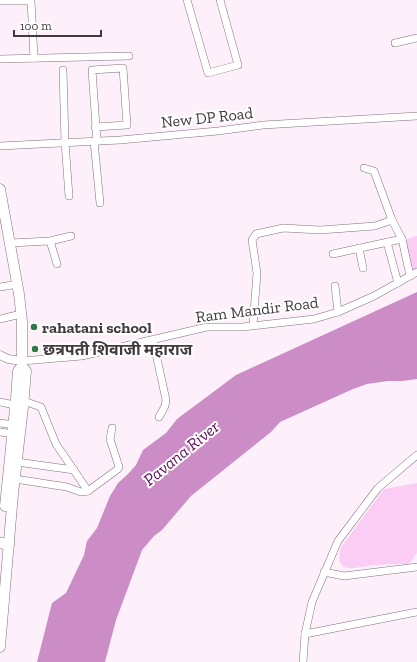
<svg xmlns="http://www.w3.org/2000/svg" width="417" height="662" font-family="'Zilla Slab','Noto Sans Devanagari',serif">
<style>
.green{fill:#fbcdf5}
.water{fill:#cc8cc5}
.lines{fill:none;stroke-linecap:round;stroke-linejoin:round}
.minor-casing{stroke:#7f717d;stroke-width:8}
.tertiary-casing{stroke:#7f717d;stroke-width:9}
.secondary-casing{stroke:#7f717d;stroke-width:11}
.primary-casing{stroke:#7f717d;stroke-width:12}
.minor{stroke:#fff;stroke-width:7}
.tertiary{stroke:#fff;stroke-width:8}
.secondary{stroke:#fff;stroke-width:10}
.primary{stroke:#fff;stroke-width:11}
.poi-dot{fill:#307946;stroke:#fff;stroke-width:1.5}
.labels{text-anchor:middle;stroke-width:4;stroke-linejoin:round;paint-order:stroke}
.street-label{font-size:16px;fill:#403a3f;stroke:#fff}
.poi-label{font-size:16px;font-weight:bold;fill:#403a3f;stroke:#fff;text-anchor:start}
.water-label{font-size:17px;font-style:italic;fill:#5b0d57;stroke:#fff}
</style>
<rect width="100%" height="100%" fill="#fdf0fb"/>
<g class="green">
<polygon points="417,236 417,271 411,275 404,240"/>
<path d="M417 483V553L409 564C398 564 386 564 375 565 358 566 333 578 341 547L384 489Z"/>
</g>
<polygon class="water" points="417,292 417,379 402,381 388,381 367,384 353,389 280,422 271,432 191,496 162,530 154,536 142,550 116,620 105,662 37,662 52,603 66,593 84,555 87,541 97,528 110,496 118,483 127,475 136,465 143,450 166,433 177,419 236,375"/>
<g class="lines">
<defs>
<g id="minor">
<polyline points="187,0 208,73 238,65 220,0"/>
<polyline points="0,1 31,1 34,58"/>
<polyline points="395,43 417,38"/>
<polyline points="0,59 129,56"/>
<polyline points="63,70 65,142 69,196"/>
<polyline points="95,127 127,125 123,68 92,70 97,141"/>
<polyline points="94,141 100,203"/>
<polyline points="0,146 120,140 218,131 263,125 417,116"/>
<polyline points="364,168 374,171 392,220 402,239 410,276"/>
<polyline points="50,241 57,264"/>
<polyline points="387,242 398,283"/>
<polyline points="10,243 50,241 71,236"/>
<polyline points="359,248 363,268"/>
<polyline points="333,254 402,239"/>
<polyline points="335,286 338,312"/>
<polyline points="0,287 18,284"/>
<polyline points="0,319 21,314"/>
<polyline points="253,325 257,273 252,240 256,234 283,228 320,230 375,226 392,220"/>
<polyline points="153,340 166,400 165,406 159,417"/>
<polyline points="22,361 82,356 207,327 243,327 314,319 338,312 374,296 417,272"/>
<polyline points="21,400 41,407 56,444 88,491 118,469 119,467 110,439 112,428"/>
<polyline points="0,402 19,406"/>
<polyline points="0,423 14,425"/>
<polyline points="0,432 13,434"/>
<polyline points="17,462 74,470"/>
<polyline points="15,479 67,487 81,492 88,491"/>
<polyline points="324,572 344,576 417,567"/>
<polyline points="305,634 417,612"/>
<polyline points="303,662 305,634 312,602 338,541 378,488 417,455"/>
</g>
<polyline id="tertiary" points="0,355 8,359 22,361"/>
<g id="secondary">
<polyline points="0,189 19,294 22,321 22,366 26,371 23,407 13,494 0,647"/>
<polyline points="5,506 16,399 18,371 22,366"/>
</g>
<polyline id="primary" points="2,543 9,544"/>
</defs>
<use href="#minor" class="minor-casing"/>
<use href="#tertiary" class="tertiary-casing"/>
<use href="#secondary" class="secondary-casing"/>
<use href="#primary" class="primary-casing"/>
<use href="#minor" class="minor"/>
<use href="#tertiary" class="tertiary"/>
<use href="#secondary" class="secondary"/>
<use href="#primary" class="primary"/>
</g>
<g class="poi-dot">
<circle cx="34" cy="327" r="4"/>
<circle cx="35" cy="349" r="4"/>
</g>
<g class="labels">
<g class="street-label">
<text transform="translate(207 117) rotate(-6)" y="6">New DP Road</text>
<text transform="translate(257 309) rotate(-7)" y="6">Ram Mandir Road</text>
</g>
<g class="poi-label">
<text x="42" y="333">rahatani school</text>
<text x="43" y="355">छत्रपती शिवाजी महाराज</text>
</g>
<g class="water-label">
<text transform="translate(181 453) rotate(-39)" y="6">Pavana River</text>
</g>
</g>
<path d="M14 30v6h87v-6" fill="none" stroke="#403a3f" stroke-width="2"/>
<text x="20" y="30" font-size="12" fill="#403a3f" stroke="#ffffff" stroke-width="3" paint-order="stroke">100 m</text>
</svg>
